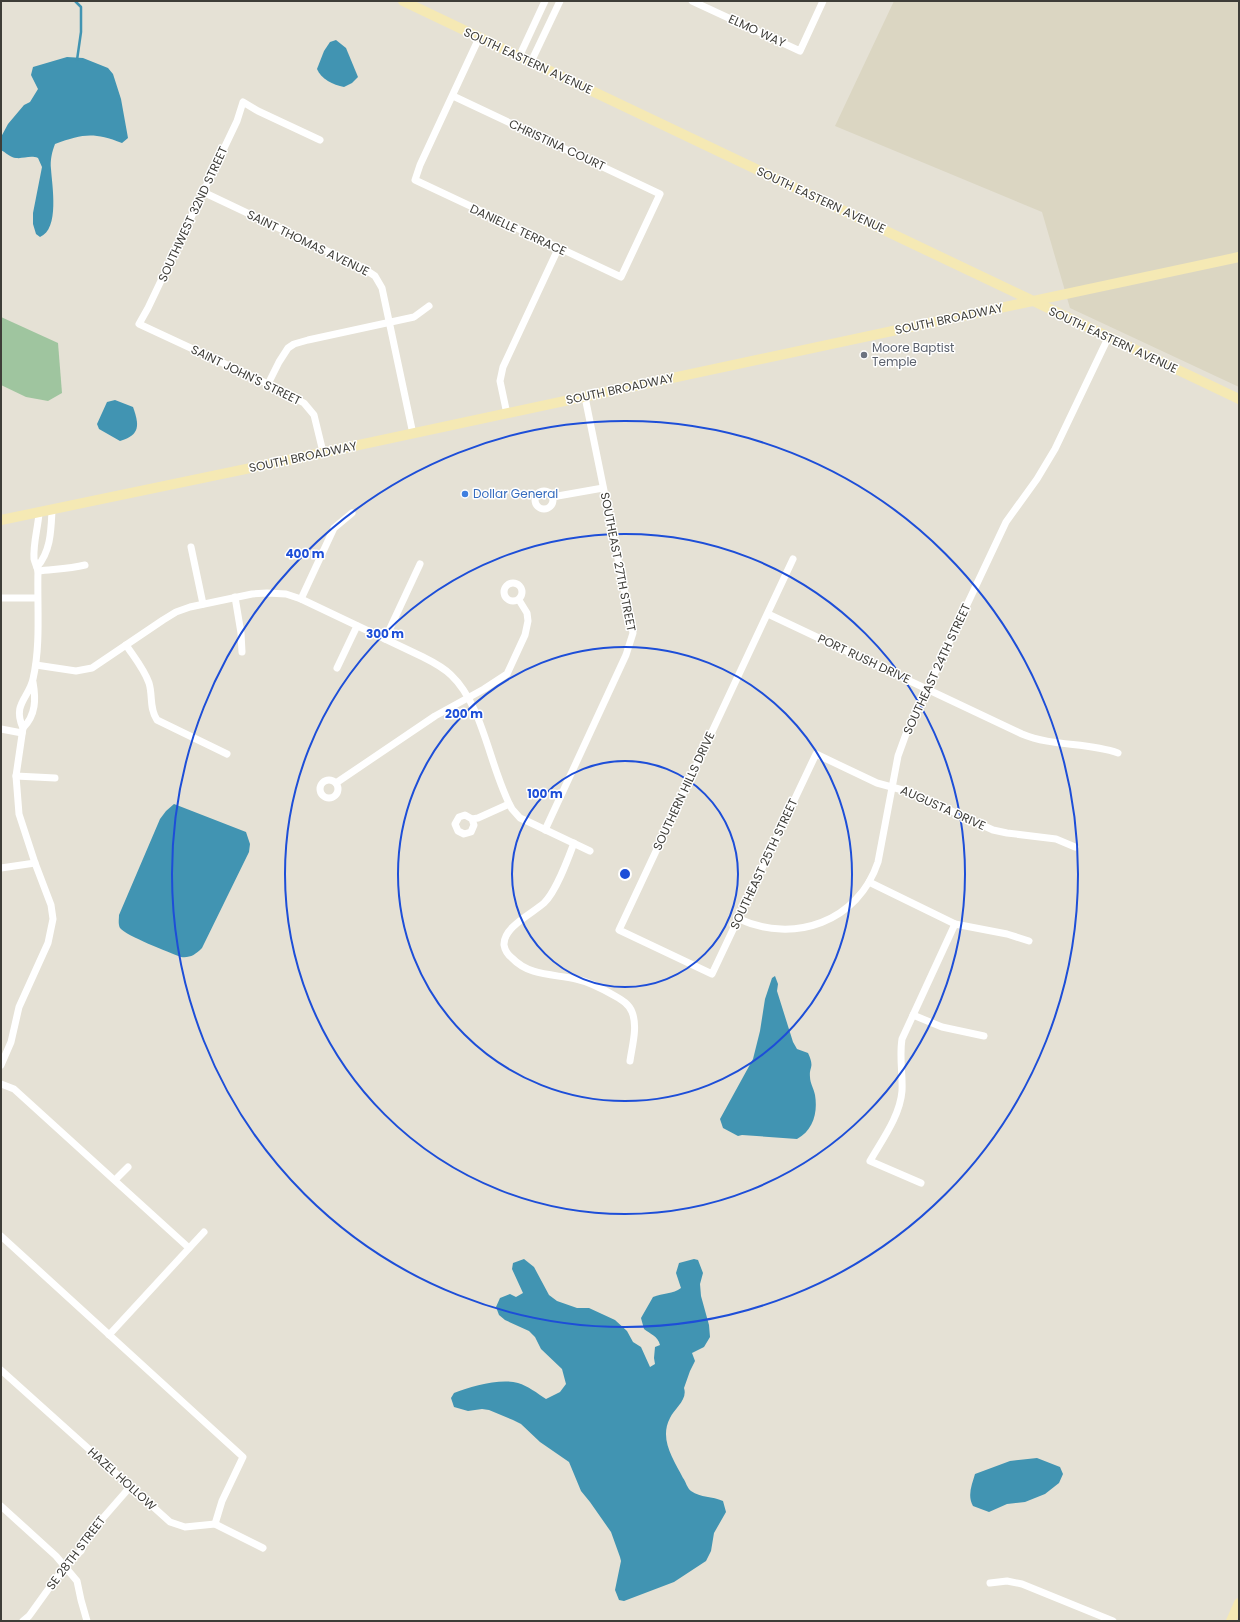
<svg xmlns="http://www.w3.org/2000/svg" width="1240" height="1622" font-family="Poppins,sans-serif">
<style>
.built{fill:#dbd6c2}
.green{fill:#9fc59f}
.water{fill:#4194b2}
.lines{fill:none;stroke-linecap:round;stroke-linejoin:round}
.stream{stroke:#4194b2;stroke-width:2.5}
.street{stroke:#fff;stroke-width:7}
.secondary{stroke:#f5e9b4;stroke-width:10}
.ring{fill:none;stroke:#1d4ed8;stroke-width:2}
.worship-dot{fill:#6b7280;stroke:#fff;stroke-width:1.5}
.shop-dot{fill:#3f7fe0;stroke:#fff;stroke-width:1.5}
.labels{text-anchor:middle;stroke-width:3;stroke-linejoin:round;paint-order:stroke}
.street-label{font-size:12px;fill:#3e3d38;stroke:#fff}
.worship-label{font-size:12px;fill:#5b616d;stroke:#fff;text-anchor:start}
.shop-label{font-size:12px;fill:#366cbe;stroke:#fff;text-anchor:start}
.centre{fill:#1d4ed8;stroke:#fff;stroke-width:2}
.ring-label{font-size:12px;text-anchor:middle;font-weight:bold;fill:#1d4ed8;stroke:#fff;stroke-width:3;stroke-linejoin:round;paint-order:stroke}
</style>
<rect width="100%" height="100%" fill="#e5e1d5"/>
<polygon class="built" points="894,1 1239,1 1239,387 1070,308 1042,212 835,126"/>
<polygon class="green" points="1,317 58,343 62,393 48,401 26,397 1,385"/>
<g class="water">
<path d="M336 40 346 48 358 77 352 83 344 87C333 85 321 79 317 69L324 51 330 42Z"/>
<path d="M67 57 83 58 108 68 113 74 121 99 128 138 122 143C93 132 83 134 55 144 52 152 50 160 51 169 52 185 60 229 40 237L36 234 33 224V213L42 167 38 158C30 155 23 159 16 158 11 158 5 152 1 150V137L8 124 24 105 30 102 38 89 31 75 33 67Z"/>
<path d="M115 400 133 407C139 424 141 435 120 441L99 429 97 424 107 402Z"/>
<path d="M174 804 246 832 250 844 249 852 202 948C195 955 190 958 181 957 169 952 126 936 120 928 118 924 119 919 119 915L160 819 166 811Z"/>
<path d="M775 976 778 984 777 991 793 1042 797 1049 808 1053C815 1068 809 1066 810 1077 810 1083 814 1089 815 1095 818 1113 813 1130 797 1139L742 1135 738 1136 723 1128 720 1119 753 1059 760 1031 765 999 772 978Z"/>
<path d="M524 1259 534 1267 549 1295 557 1301 577 1308H589L615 1320 627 1331 633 1342 641 1347 650 1367 655 1364 654 1358 655 1347 660 1345C658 1336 650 1334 644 1329L641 1318 653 1297C663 1293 673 1294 681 1288L676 1273 679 1263 694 1259 698 1260 703 1273 700 1284 701 1296 709 1325 710 1337 704 1347 692 1353 695 1361 690 1371 684 1388C688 1400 674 1409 670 1418 659 1439 673 1459 683 1478 686 1482 687 1488 691 1491 701 1498 712 1496 723 1501L726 1512 714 1533 711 1551 706 1561 674 1582 624 1601 619 1600 615 1590 621 1561 620 1557 611 1532 590 1502 581 1491 569 1462 540 1442 521 1424 513 1420 489 1410 482 1409 468 1411 454 1407 451 1398 454 1393C471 1386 501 1378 518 1383 528 1386 537 1393 546 1399L560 1392 566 1384 562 1369 541 1349 535 1337 529 1331 505 1320 499 1315 496 1307 500 1298 510 1294 516 1297 523 1293 512 1269 513 1263Z"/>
<path d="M1037 1458 1060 1467 1063 1474 1059 1483 1045 1494 1025 1502 1007 1504 989 1512 973 1506C967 1495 972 1485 975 1474L1010 1461Z"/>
</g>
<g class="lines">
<polyline class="stream" points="75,1 81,7 81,32 77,60"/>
<g class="street">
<polyline points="692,1 800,51 823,1"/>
<polyline points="519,57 545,1"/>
<polyline points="531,62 560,1"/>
<polyline points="453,96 660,194 621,277 415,180 420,165 479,38"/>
<polyline points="320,140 258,111 243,102 237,121 148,308 139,324 268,384 304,403 314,415 323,452"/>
<polyline points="203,192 363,268 375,276 382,288 413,434"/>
<polyline points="268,384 279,362 288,348 294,344 308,340 414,317 429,306"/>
<polyline points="507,414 500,381 503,367 558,249"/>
<circle cx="544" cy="500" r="9"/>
<polyline points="552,497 603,488"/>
<polyline points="191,547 203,604"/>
<polyline points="793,559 619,930 712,974 816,754 877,783 910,792 993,830 1007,833 1056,839 1075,847"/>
<path d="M37 567C51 551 51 530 52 510"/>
<path d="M38 571C54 569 69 569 85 565"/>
<circle cx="513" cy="592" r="9"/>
<polyline points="235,597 241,633 242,652"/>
<polyline points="1,598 37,598"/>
<polyline points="301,599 334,528 352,513"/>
<path d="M768 614 1022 734C1053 747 1087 742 1118 753"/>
<polyline points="385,639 420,564"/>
<path d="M126 645C134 657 144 669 149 683 153 696 149 708 157 720L227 754"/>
<path d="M36 665 76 671 92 668 163 620 176 612 190 607 252 594 267 593 286 594 301 599 423 657C433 662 443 667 451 675 484 706 490 770 512 809L520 818 529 822 590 851"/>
<polyline points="337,668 357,626"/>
<path d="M33 682C36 699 36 715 23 728 12 704 29 698 33 679 41 644 37 607 38 571 37 567 35 563 34 559 33 543 38 528 39 513"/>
<polyline points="1,729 22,733"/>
<polyline points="16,776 55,778"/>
<circle cx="329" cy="789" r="9"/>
<polyline points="336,783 435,716 484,689 507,674 525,635 528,621 527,613 519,600"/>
<polyline points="472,819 474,825 471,832 464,834 458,831 455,824 459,817 465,815 472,819 478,818 509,804"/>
<polyline points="545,830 626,655 633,633 585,397"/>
<path d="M574 843C568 859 556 892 544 903 533 913 503 927 504 945 505 951 508 955 512 958 529 976 553 974 576 979 590 982 603 989 615 996 622 1000 629 1004 632 1012 638 1027 632 1046 630 1061"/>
<polyline points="1,868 35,863"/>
<polyline points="869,882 955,924 1007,934 1029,941"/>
<path d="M739 919C794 944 858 922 878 862L898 756 906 734 1006 522 1037 479 1055 449 1108 338"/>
<polyline points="913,1015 942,1027 984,1036"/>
<polyline points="1,1065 11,1042 19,1007 48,943 53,919 51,905 35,863 19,814 16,776 23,728"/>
<polyline points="1,1084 14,1089 189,1248"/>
<polyline points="115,1180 128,1167"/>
<path d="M921 1183 870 1161C882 1140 900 1116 902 1091 903 1074 899 1057 902 1039L955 924"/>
<polyline points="1,1236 243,1457 222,1501 215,1524"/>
<polyline points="109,1335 204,1232"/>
<polyline points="1,1370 170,1522 185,1527 215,1524 263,1548"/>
<polyline points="1,1506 56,1556 77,1581 81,1600 87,1621"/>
<polyline points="990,1583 1007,1581 1022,1584 1113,1621"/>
<polyline points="23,1621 29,1616 65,1566 81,1551 89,1534 130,1487"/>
</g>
<g class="secondary">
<polyline points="403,1 1239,399"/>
<polyline points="1,520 298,458 1239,257"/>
<polyline points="1231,1621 1239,1603"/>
</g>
</g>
<g class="ring">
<circle cx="625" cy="874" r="113"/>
<circle cx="625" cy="874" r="227"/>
<circle cx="625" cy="874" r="340"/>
<circle cx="625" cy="874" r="453"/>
</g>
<circle class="worship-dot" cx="864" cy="355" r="4"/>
<circle class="shop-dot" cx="465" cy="494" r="4"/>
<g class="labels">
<g class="street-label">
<text transform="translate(757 31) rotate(25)" y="4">ELMO WAY</text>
<text transform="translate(528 61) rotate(25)" y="4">SOUTH EASTERN AVENUE</text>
<text transform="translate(557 145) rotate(25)" y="4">CHRISTINA COURT</text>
<text transform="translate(821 200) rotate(25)" y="4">SOUTH EASTERN AVENUE</text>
<text transform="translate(193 214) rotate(-65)" y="4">SOUTHWEST 32ND STREET</text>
<text transform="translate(518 230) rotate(25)" y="4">DANIELLE TERRACE</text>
<text transform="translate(308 243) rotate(26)" y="4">SAINT THOMAS AVENUE</text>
<text transform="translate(949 319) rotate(-12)" y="4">SOUTH BROADWAY</text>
<text transform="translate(1113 340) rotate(25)" y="4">SOUTH EASTERN AVENUE</text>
<text transform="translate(246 375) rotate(26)" y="4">SAINT JOHN'S STREET</text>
<text transform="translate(620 389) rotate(-12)" y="4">SOUTH BROADWAY</text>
<text transform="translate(303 457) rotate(-12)" y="4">SOUTH BROADWAY</text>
<text transform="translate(618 562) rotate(79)" y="4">SOUTHEAST 27TH STREET</text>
<text transform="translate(864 659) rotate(25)" y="4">PORT RUSH DRIVE</text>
<text transform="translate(937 669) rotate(-65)" y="4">SOUTHEAST 24TH STREET</text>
<text transform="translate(684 791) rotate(-65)" y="4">SOUTHERN HILLS DRIVE</text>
<text transform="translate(943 808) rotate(24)" y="4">AUGUSTA DRIVE</text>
<text transform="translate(764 864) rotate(-65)" y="4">SOUTHEAST 25TH STREET</text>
<text transform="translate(122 1479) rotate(42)" y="4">HAZEL HOLLOW</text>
<text transform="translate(76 1553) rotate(-53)" y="4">SE 28TH STREET</text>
</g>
<g class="worship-label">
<text x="872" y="352">Moore Baptist<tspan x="872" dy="14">Temple</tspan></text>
</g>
<g class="shop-label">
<text x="473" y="498">Dollar General</text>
</g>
</g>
<circle cx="625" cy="874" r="6" class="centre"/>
<g class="ring-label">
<text x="305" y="558">400 m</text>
<text x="385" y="638">300 m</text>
<text x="464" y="718">200 m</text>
<text x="545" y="798">100 m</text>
</g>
<rect width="1240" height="1622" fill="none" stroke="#3e3d38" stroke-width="4"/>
</svg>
